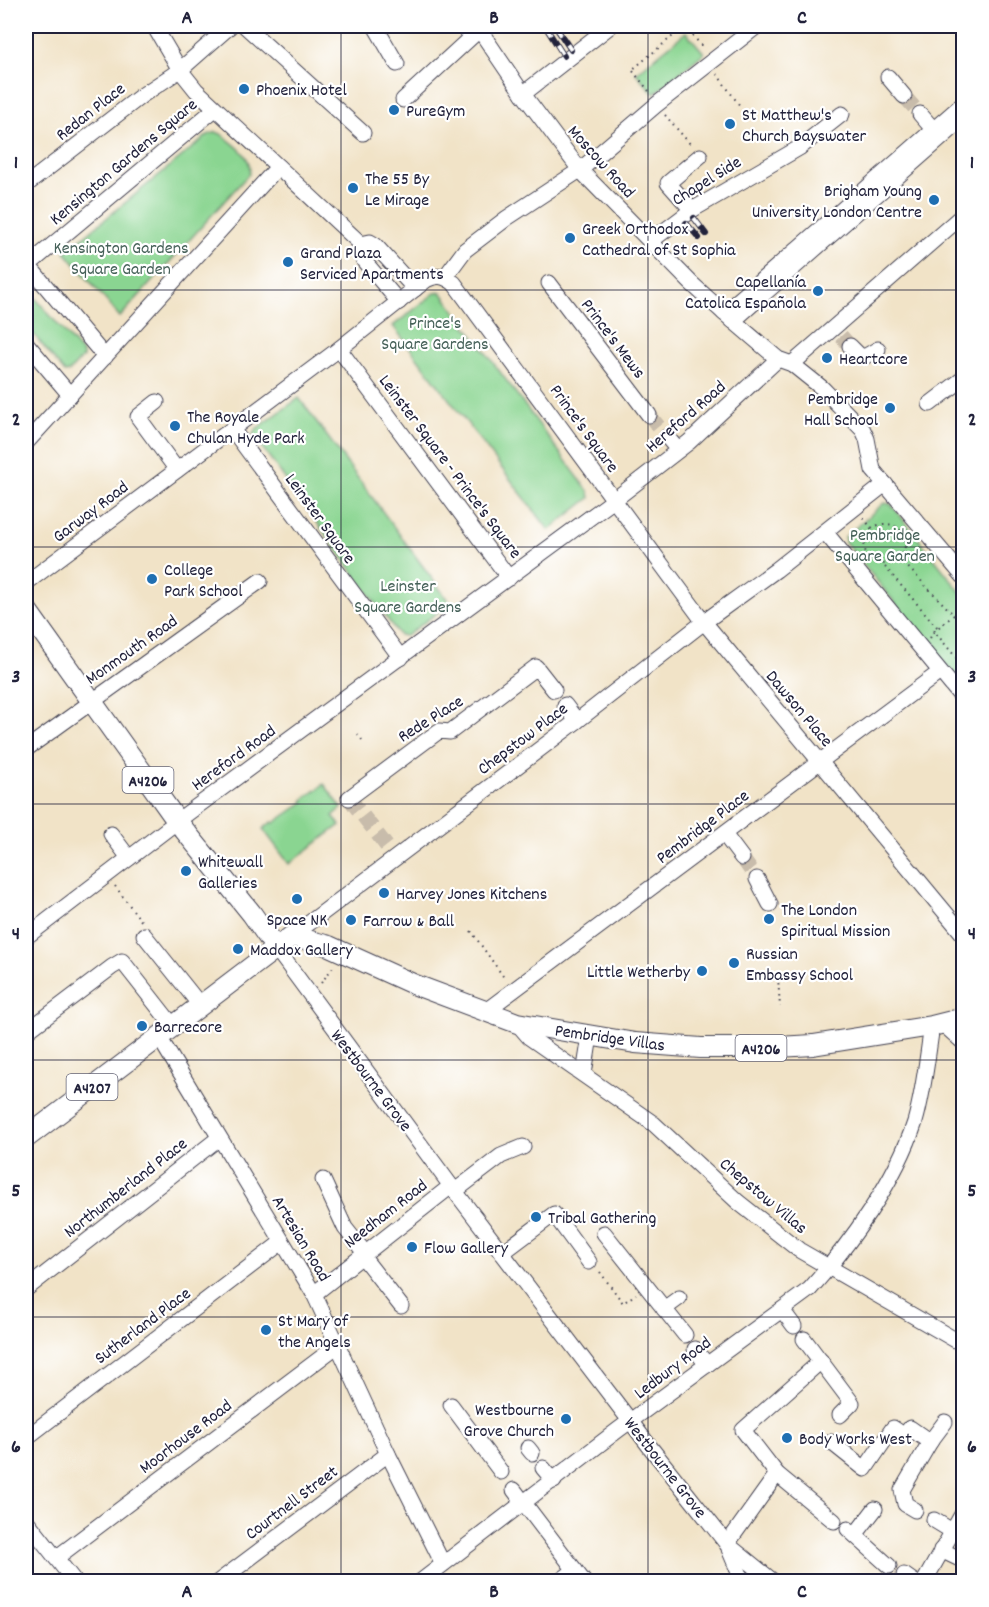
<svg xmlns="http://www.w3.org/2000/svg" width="989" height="1607" font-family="Dekko,sans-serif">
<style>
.green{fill:#8ad591;stroke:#567c66;stroke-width:1.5}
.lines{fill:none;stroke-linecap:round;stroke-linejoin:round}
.minor-tunnel{stroke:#c8bcab;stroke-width:15;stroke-dasharray:15 8;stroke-linecap:butt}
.minor-casing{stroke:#413f50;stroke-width:17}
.major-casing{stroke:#413f50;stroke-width:22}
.path{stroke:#413f50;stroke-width:2;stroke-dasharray:1.5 4.5;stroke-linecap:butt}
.minor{stroke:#fff;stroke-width:15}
.major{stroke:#fff;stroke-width:20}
.rail-casing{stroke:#22223b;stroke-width:6}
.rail{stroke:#fff;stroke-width:4;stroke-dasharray:11;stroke-linecap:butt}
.grid{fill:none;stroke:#22223b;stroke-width:1.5;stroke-opacity:0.55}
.poi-dot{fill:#1f6fb2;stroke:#fff;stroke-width:2}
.labels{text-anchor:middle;stroke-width:4.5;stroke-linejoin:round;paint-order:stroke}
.shield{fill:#fff;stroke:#646476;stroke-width:1.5}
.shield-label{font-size:16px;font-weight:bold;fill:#22223b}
.poi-label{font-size:18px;fill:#22223b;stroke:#fff;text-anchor:start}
.street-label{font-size:18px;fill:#22223b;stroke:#fff}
.park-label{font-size:18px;fill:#466159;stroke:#fff}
.neatline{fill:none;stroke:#22223b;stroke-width:2}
.grid-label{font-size:20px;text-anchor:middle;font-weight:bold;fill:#22223b}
</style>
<rect width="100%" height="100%" fill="#fff"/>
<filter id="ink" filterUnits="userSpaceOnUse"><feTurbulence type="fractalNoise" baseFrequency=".0167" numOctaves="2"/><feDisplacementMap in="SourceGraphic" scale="12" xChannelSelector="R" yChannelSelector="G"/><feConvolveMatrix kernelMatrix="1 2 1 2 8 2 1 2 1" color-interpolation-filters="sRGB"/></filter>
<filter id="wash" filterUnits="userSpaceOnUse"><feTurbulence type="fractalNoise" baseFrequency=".008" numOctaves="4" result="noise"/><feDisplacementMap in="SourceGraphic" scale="24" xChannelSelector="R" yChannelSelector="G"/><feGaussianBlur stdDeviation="1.35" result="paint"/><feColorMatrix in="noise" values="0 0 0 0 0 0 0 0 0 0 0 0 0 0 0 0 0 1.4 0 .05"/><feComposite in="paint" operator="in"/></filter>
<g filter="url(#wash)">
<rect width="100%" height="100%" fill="#f1e3c7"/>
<g class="green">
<polygon points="686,32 704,53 654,94 636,73"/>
<path d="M216 132 221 134C233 144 254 156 249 174L120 317 65 252 208 135Z"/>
<polygon points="26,287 83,354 83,357 69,372 65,373 26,325"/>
<polygon points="441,292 589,492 590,498 549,530 393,326 435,293"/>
<polygon points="299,398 450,603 406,636 399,635 253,435 255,430"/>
<polygon points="884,503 891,504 963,595 963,686 845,542 845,537"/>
<polygon points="324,784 342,808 333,816 340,825 289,864 263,829 272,822 274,823 304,802 303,800"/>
</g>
</g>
<g filter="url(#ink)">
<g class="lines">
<g class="minor-tunnel">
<polyline points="904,96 920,114"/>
<polyline points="841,336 850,346"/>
<polyline points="649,415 667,437"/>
<polyline points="349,798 396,858"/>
<polyline points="742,858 757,879"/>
</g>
<defs>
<g id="minor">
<polyline points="154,26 180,70 196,90 361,244"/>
<polyline points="245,26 363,133"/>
<polyline points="375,26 397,64"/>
<polyline points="477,26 523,94 580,170 691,283 724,313 778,359 792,364 822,388 863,430 867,439 873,470 964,577"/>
<polyline points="888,77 904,96"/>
<polyline points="523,94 610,26"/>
<polyline points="403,100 480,29"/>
<polyline points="920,114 939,136"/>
<polyline points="26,185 141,96 180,70 230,26"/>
<polyline points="692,210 668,183 700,156"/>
<polyline points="651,241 692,210 799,148 842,114"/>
<polyline points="361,244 370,242 375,245 415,289"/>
<polyline points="361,244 360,252 364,261 399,302"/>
<polyline points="28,265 105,357"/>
<polyline points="26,267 215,109"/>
<polyline points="445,277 465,250 507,218 580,170 656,105 757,26"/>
<polyline points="549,283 649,415"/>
<polyline points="724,313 964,103"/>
<polyline points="733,321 964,118"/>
<polyline points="26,343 70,395"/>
<polyline points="850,346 860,356 866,356 878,349"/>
<polyline points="339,349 509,578"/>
<polyline points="792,364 964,214"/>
<polyline points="157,402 138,417 177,470"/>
<polyline points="930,404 964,378"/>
<polyline points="232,429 401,658"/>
<polyline points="667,437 678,450"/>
<polyline points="26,443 278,167"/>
<polyline points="825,532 964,700"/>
<path d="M26 583 339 349 426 280C437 274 444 276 454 283L704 622 964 935"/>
<polyline points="565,705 577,721"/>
<polyline points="26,749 260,581"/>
<polyline points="349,798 439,731 450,732 536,667 554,690"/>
<polyline points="111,834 129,858"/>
<polyline points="724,834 742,858"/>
<polyline points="757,879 770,904"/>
<polyline points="144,935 200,1005"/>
<polyline points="292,936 577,721 704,622 776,570 885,484"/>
<polyline points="26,937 188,813 614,500 689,442 778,359"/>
<polyline points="275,947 451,1186 650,1447 727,1544 774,1582"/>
<polyline points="487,1010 940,672"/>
<polyline points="517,1023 529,1037 654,1124 738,1202 799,1250 964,1345"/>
<polyline points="943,1024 964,1043"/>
<polyline points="26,1032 112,967 122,961 173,1026"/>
<polyline points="159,1037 314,1294 388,1454 443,1564"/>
<polyline points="584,1074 590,1036"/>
<polyline points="323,1180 345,1228 365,1253"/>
<polyline points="455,1191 501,1156 523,1147"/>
<polyline points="604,1233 685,1335"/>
<polyline points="502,1253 554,1214 589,1262"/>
<polyline points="362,1256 401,1306"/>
<polyline points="26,1289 219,1138"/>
<polyline points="314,1294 451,1186"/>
<polyline points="664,1309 679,1298"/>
<polyline points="782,1310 794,1326"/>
<polyline points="804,1339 852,1403 840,1415"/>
<polyline points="695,1349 707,1365"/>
<polyline points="821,1361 743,1430 777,1474 834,1521"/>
<polyline points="451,1405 501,1472"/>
<polyline points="26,1438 282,1242"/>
<polyline points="831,1442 865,1469 893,1428 905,1436 910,1428 930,1442 902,1490 905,1504 915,1510"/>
<polyline points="930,1442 945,1422"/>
<polyline points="528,1448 532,1453"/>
<polyline points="543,1468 554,1481"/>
<polyline points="514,1490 584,1582"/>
<polyline points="26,1520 75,1582"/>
<polyline points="934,1520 952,1531"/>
<polyline points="848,1529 889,1566"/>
<polyline points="855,1535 875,1509"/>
<polyline points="727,1544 777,1474"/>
<polyline points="729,1549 743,1582"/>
<polyline points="941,1550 964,1561"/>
<polyline points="56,1558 338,1345"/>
<polyline points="904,1575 914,1582"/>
<polyline points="560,1581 575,1570"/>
<polyline points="218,1582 388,1454"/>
<path d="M420 1582 618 1430 810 1289C851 1243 896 1180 915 1122 924 1091 927 1058 932 1026"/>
<polyline points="924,1582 964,1511"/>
</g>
<g id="major">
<polyline points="26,609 177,821 252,914 275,947"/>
<polyline points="26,1138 292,936 329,946 413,984 517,1023 635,1043 701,1048 761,1048 813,1045 932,1026 964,1018"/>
</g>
</defs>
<use href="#minor" class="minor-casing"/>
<use href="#major" class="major-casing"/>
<g class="path">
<polyline points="717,74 740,106"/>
<polyline points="649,91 632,70 685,26 704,49"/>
<polyline points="665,115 691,145"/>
<path d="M864 518 871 528C853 551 875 574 900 559 910 546 905 524 885 524 880 524 875 526 871 528"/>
<polyline points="900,559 954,615 964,610"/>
<polyline points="885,567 938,628"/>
<polyline points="934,631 954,615 964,618"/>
<polyline points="930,638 934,631 964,667"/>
<polyline points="358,734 362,740"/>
<polyline points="115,886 142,922"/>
<polyline points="471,931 505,979"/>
<polyline points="778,977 780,1007"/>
<polyline points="321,983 334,966"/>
<polyline points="600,1272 623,1303 636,1294"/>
<polyline points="45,1582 52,1575"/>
</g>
<use href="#minor" class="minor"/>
<use href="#major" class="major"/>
<defs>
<g id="rail">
<polyline points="545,26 564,56"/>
<polyline points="555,26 571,50"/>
<polyline points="694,218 706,234"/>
<polyline points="686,223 699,238"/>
</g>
</defs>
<use href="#rail" class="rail-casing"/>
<use href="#rail" class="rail"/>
</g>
</g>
<path class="grid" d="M341 26V1582M648 26V1582M26 290H964M26 547H964M26 804H964M26 1060H964M26 1317H964"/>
<g class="poi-dot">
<circle cx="244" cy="89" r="6"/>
<circle cx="394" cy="110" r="6"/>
<circle cx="730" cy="124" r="6"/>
<circle cx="353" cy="188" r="6"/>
<circle cx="934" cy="200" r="6"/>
<circle cx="570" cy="238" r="6"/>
<circle cx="288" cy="262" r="6"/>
<circle cx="818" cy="291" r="6"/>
<circle cx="827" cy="358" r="6"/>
<circle cx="890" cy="408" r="6"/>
<circle cx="175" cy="426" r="6"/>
<circle cx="152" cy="579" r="6"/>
<circle cx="186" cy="871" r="6"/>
<circle cx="384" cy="893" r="6"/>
<circle cx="297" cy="899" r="6"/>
<circle cx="769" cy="919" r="6"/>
<circle cx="351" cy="920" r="6"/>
<circle cx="238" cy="949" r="6"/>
<circle cx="734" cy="963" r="6"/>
<circle cx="702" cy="971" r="6"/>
<circle cx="142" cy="1026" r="6"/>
<circle cx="536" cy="1217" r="6"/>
<circle cx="412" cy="1247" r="6"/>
<circle cx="266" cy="1330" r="6"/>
<circle cx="566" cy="1419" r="6"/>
<circle cx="787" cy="1438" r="6"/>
</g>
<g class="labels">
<g class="shield">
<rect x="122.5" y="767" width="51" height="26" rx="4.5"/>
<rect x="735.5" y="1035" width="51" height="26" rx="4.5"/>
<rect x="66.5" y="1074" width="51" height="26" rx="4.5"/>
</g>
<g class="shield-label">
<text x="148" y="786">A4206</text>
<text x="761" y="1054">A4206</text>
<text x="92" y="1093">A4207</text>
</g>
<g class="poi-label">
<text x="256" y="95">Phoenix Hotel</text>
<text x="406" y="116">PureGym</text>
<text x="742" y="120">St Matthew's<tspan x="742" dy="21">Church Bayswater</tspan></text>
<text x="365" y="184">The 55 By<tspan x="365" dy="21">Le Mirage</tspan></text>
<text x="922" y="196" text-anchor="end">Brigham Young<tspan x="922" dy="21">University London Centre</tspan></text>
<text x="582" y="234">Greek Orthodox<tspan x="582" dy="21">Cathedral of St Sophia</tspan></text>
<text x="300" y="258">Grand Plaza<tspan x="300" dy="21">Serviced Apartments</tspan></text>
<text x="806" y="287" text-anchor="end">Capellanía<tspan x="806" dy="21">Catolica Española</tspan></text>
<text x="839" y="364">Heartcore</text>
<text x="878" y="404" text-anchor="end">Pembridge<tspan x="878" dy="21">Hall School</tspan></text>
<text x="187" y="422">The Royale<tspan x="187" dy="21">Chulan Hyde Park</tspan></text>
<text x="164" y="575">College<tspan x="164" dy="21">Park School</tspan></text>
<text x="198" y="867">Whitewall<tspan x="198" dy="21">Galleries</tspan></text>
<text x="396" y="899">Harvey Jones Kitchens</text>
<text x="781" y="915">The London<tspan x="781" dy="21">Spiritual Mission</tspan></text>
<text x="297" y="925" text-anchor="middle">Space NK</text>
<text x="363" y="926">Farrow &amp; Ball</text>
<text x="250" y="955">Maddox Gallery</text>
<text x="746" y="959">Russian<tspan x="746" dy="21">Embassy School</tspan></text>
<text x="690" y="977" text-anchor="end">Little Wetherby</text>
<text x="154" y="1032">Barrecore</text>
<text x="548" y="1223">Tribal Gathering</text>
<text x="424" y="1253">Flow Gallery</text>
<text x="278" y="1326">St Mary of<tspan x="278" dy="21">the Angels</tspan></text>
<text x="554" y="1415" text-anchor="end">Westbourne<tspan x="554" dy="21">Grove Church</tspan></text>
<text x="799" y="1444">Body Works West</text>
</g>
<g class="street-label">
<text transform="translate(90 111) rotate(-38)" y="6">Redan Place</text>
<text transform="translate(123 161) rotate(-40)" y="6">Kensington Gardens Square</text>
<text transform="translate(602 161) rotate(48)" y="6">Moscow Road</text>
<text transform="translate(706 180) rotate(-32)" y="6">Chapel Side</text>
<text transform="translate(614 338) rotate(53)" y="6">Prince's Mews</text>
<text transform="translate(685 416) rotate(-41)" y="6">Hereford Road</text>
<text transform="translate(585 428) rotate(54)" y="6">Prince's Square</text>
<text transform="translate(451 466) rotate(53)" y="6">Leinster Square - Prince's Square</text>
<text transform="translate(90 511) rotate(-37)" y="6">Garway Road</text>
<text transform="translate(321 518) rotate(54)" y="6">Leinster Square</text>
<text transform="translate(131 649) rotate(-35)" y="6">Monmouth Road</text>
<text transform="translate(800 708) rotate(50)" y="6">Dawson Place</text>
<text transform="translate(430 718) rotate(-32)" y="6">Rede Place</text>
<text transform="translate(522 738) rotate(-37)" y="6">Chepstow Place</text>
<text transform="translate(233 757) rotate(-36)" y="6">Hereford Road</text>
<text transform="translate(702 826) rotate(-37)" y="6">Pembridge Place</text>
<text transform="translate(610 1037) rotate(8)" y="6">Pembridge Villas</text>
<text transform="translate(372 1080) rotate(53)" y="6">Westbourne Grove</text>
<text transform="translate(125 1187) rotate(-38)" y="6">Northumberland Place</text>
<text transform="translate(764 1195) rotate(40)" y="6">Chepstow Villas</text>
<text transform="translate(385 1213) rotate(-38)" y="6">Needham Road</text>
<text transform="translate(302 1238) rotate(59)" y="6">Artesian Road</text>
<text transform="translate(142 1325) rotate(-37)" y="6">Sutherland Place</text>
<text transform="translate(672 1367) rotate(-37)" y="6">Ledbury Road</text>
<text transform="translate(185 1436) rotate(-37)" y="6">Moorhouse Road</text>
<text transform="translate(666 1467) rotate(52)" y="6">Westbourne Grove</text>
<text transform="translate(291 1502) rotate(-37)" y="6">Courtnell Street</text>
</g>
<g class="park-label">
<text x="121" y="253">Kensington Gardens<tspan x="121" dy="21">Square Garden</tspan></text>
<text x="435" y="328">Prince's<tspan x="435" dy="21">Square Gardens</tspan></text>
<text x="885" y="540">Pembridge<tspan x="885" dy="21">Square Garden</tspan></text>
<text x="408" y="591">Leinster<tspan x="408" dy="21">Square Gardens</tspan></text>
</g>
</g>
<rect width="989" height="1607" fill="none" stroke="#fff" stroke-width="66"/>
<rect x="33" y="33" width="923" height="1541" class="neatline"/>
<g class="grid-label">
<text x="187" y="23">A</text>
<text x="494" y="23">B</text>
<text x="802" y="23">C</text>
<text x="16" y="168">1</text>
<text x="972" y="168">1</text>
<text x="16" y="425">2</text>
<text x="972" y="425">2</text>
<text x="16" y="682">3</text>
<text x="972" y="682">3</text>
<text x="16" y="939">4</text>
<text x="972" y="939">4</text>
<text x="16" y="1196">5</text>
<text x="972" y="1196">5</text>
<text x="16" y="1452">6</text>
<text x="972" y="1452">6</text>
<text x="187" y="1597">A</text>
<text x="494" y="1597">B</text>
<text x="802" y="1597">C</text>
</g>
</svg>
